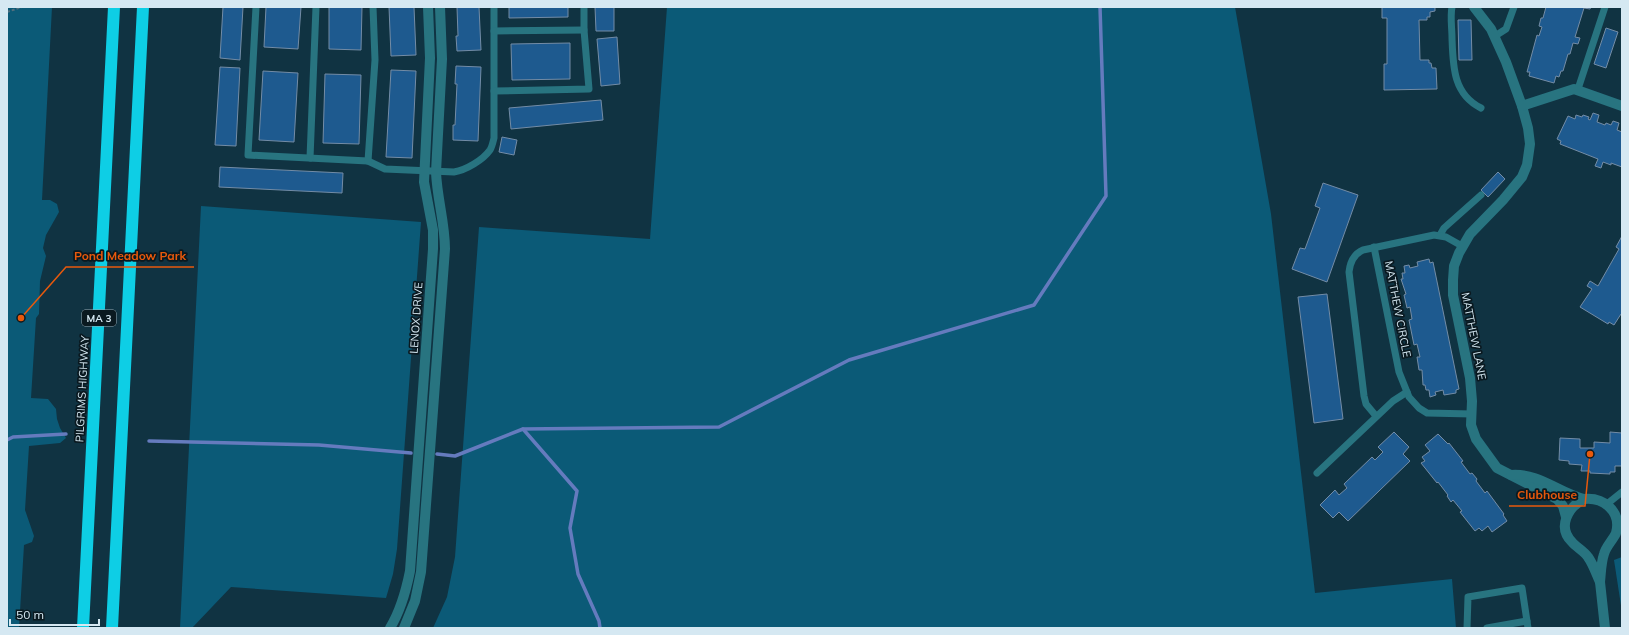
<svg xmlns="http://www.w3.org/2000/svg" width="1629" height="635" font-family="Mulish,sans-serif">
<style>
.green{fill:#0b5a77}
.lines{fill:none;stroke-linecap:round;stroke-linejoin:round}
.stream{stroke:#657bbe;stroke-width:3.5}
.building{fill:#1e5a8f;stroke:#738ca6}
.path{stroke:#53707e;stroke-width:2;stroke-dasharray:3 2;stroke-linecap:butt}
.service{stroke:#287480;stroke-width:7}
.minor{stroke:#287480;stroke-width:10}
.motorway{stroke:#0ecee5;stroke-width:12}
.labels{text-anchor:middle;stroke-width:3.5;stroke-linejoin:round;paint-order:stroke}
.shield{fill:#0a1920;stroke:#98aab3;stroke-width:1}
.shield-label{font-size:10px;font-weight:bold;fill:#d5e8f2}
.street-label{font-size:11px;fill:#d5e8f2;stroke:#0a1920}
.leader{fill:none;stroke:#e8590c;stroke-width:1.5}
.callout-dot{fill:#e8590c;stroke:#0a1920;stroke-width:1.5}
.callout-label{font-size:12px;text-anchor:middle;font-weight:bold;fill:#e8590c;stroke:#0a1920;stroke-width:3.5;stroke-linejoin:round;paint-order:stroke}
</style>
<rect width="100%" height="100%" fill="#103342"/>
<g class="green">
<polygon points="7,7 52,7 42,200 50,200 57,204 59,212 46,235 43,248 46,256 40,281 39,314 36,318 31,398 48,399 56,409 57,419 60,428 66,438 60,443 29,446 25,510 34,536 32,542 24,545 19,628 7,628"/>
<polygon points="667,7 1235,7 1271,214 1315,593 1452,579 1456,628 433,628 447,597 455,557 479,227 650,239"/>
<polygon points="201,206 421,222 397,549 393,574 386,598 231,587 192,628 180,628"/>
<polygon points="1622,557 1622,612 1614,560"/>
</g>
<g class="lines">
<g class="stream">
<polyline points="523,429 577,491 570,528 578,574 599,621 600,628"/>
<polyline points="7,440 13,437 66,434"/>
<polyline points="149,441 319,445 411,453"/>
<polyline points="437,454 455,456 523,429 719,427 849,360 1034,305 1106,196 1100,7"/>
</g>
</g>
<g class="building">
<polygon points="223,7 243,7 240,60 220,58"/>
<polygon points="266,7 301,7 298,49 264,47"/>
<polygon points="329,7 362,7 361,50 329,49"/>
<polygon points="389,7 414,7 416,55 391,56"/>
<polygon points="457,7 479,7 481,50 457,51 456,36 458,36"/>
<polygon points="509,7 568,7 568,17 509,18"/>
<polygon points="595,7 614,7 614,31 596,31"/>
<polygon points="1382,7 1435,7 1435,11 1430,12 1430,17 1427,17 1427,20 1419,20 1420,60 1429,60 1429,63 1431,63 1432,68 1436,68 1437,89 1384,90 1384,64 1387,64 1387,18 1382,18"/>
<polygon points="1546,7 1591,7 1590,9 1584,8 1575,37 1580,38 1578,44 1573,43 1570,54 1568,54 1563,71 1561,71 1559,77 1556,76 1554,83 1529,76 1530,72 1527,72 1537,35 1539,36 1542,27 1539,26 1541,18 1543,18"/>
<polygon points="1458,20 1471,20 1472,60 1459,60"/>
<polygon points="1606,28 1618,32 1606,68 1594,64"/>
<polygon points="617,37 620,84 601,86 597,39"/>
<polygon points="570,43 570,79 512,80 511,44"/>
<polygon points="456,66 481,67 478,141 453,140 453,125 455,125 457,84 455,84"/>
<polygon points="220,67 240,68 236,146 215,145"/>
<polygon points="391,70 416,71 412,158 386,157"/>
<polygon points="263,71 298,73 294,142 259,140"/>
<polygon points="325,74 361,75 359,144 323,143"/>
<polygon points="601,100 603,120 511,129 509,108"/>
<polygon points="1593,113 1599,115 1597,122 1605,125 1606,123 1611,125 1613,121 1619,123 1617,130 1622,132 1622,167 1611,163 1611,165 1603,162 1601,168 1595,166 1598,159 1560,144 1561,141 1557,139 1568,116 1575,119 1576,115 1582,117 1583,115 1589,117 1588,119 1590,120"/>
<polygon points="502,137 517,140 514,155 499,152"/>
<polygon points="220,167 343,173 342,193 219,187"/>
<polygon points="1498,172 1505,179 1488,197 1481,190"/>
<polygon points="1323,183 1358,195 1327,282 1292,269 1300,248 1305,249 1320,208 1315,206"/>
<polygon points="1622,236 1622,315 1621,314 1614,325 1609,322 1608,324 1580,307 1592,289 1587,286 1590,281 1598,286 1619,249 1616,247"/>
<polygon points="1429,259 1430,263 1433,262 1459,389 1456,390 1456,393 1444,395 1443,390 1435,392 1436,395 1430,397 1429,390 1426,390 1425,385 1423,385 1422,370 1419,370 1417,357 1420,357 1417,344 1414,345 1409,320 1412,319 1410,307 1407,308 1404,295 1406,294 1401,279 1403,279 1402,273 1405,273 1404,266 1409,265 1410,268 1418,266 1417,262"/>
<polygon points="1327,294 1343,419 1314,423 1298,297"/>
<polygon points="1394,432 1409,447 1403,454 1410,461 1348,521 1339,512 1333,518 1320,505 1335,490 1339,495 1347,488 1344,484 1372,457 1375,460 1383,452 1378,447"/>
<polygon points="1610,432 1622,433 1622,466 1615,466 1615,472 1610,472 1610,474 1590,473 1590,471 1581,471 1582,465 1569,464 1569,461 1559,460 1560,438 1580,439 1580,448 1594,448 1594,442 1610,443"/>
<polygon points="1438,434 1448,444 1449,443 1463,461 1461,462 1470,474 1472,473 1477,479 1476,481 1485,493 1487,491 1504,514 1503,515 1507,521 1492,532 1488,526 1482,531 1479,528 1475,531 1460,512 1462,511 1453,500 1451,502 1447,496 1448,495 1438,482 1437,483 1421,463 1425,461 1422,457 1430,451 1425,445"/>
</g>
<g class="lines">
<polyline class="path" points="7,12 22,7"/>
<g class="service">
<path d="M256 7 248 155 368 161 385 169 454 172C466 170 483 160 490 150 492 147 493 142 494 138V7"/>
<path d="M1452 7C1450 17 1452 28 1452 38 1453 66 1453 94 1481 108"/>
<polyline points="494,31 584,30"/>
<polyline points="1495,36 1506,29 1514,7"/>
<polyline points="1578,89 1605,7"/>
<polyline points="494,91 589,89 584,30 584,7"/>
<polyline points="310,158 316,7"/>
<polyline points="368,161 375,60 373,7"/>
<polyline points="1440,235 1444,228 1481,195"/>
<polyline points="1374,247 1399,372 1409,397 1419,408 1427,413 1472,414"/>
<path d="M1376 416 1366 404 1364 396 1349 272C1350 262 1354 254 1363 250L1434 235 1446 237 1462 246"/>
<polyline points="1317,473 1393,401 1407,392"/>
<polyline points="1607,504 1622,492"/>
<polyline points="1467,628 1468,597 1522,588 1528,628"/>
<polyline points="1487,628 1527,621"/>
</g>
<g class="minor">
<polyline points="1474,7 1491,29 1506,62 1522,106 1528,128 1530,144 1527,165 1522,177 1503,200 1470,234 1459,253 1454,266 1453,280 1453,295 1470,378 1472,401 1471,425 1476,439 1497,468 1557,499 1563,506 1566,517"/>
<polyline points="1522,106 1574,89 1622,106"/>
<path d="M1511 475C1540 473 1557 492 1584 499"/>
<path d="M1584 499C1603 497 1622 511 1616 533 1613 540 1606 546 1604 554 1601 563 1601 573 1600 582 1596 573 1593 564 1588 557 1584 551 1576 547 1572 542 1557 527 1568 507 1584 499Z"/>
<polyline points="1600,582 1605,628"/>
<path d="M390 628C401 610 406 591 410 571L433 249V230L424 182 430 58 428 7"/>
<path d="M404 628 415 601 421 572 445 249C445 223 437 198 436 172L442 59 440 7"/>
</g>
<g class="motorway">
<polyline points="83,628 114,7"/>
<polyline points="112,628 143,7"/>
</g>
</g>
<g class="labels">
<rect class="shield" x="82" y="310" width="34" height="16" rx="3"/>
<g class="shield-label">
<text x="99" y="322">MA 3</text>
</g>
<g class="street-label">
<text transform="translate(1398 309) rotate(79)" y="4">MATTHEW CIRCLE</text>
<text transform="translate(416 318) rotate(-86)" y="4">LENOX DRIVE</text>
<text transform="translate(1474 336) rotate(79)" y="4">MATTHEW LANE</text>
<text transform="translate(82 389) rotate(-87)" y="4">PILGRIMS HIGHWAY</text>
</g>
</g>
<path class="leader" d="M21 318L66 267H194M1590 454L1585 506H1509"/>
<g class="callout-dot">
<circle cx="21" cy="318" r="4"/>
<circle cx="1590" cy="454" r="4"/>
</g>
<g class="callout-label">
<text x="130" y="260">Pond Meadow Park</text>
<text x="1547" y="499">Clubhouse</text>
</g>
<rect width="1629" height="635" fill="none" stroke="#d5e8f2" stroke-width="16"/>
<path d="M10 619v6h89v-6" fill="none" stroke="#d5e8f2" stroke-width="2"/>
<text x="16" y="619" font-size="12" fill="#d5e8f2" stroke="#0a1920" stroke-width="3" paint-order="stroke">50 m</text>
</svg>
